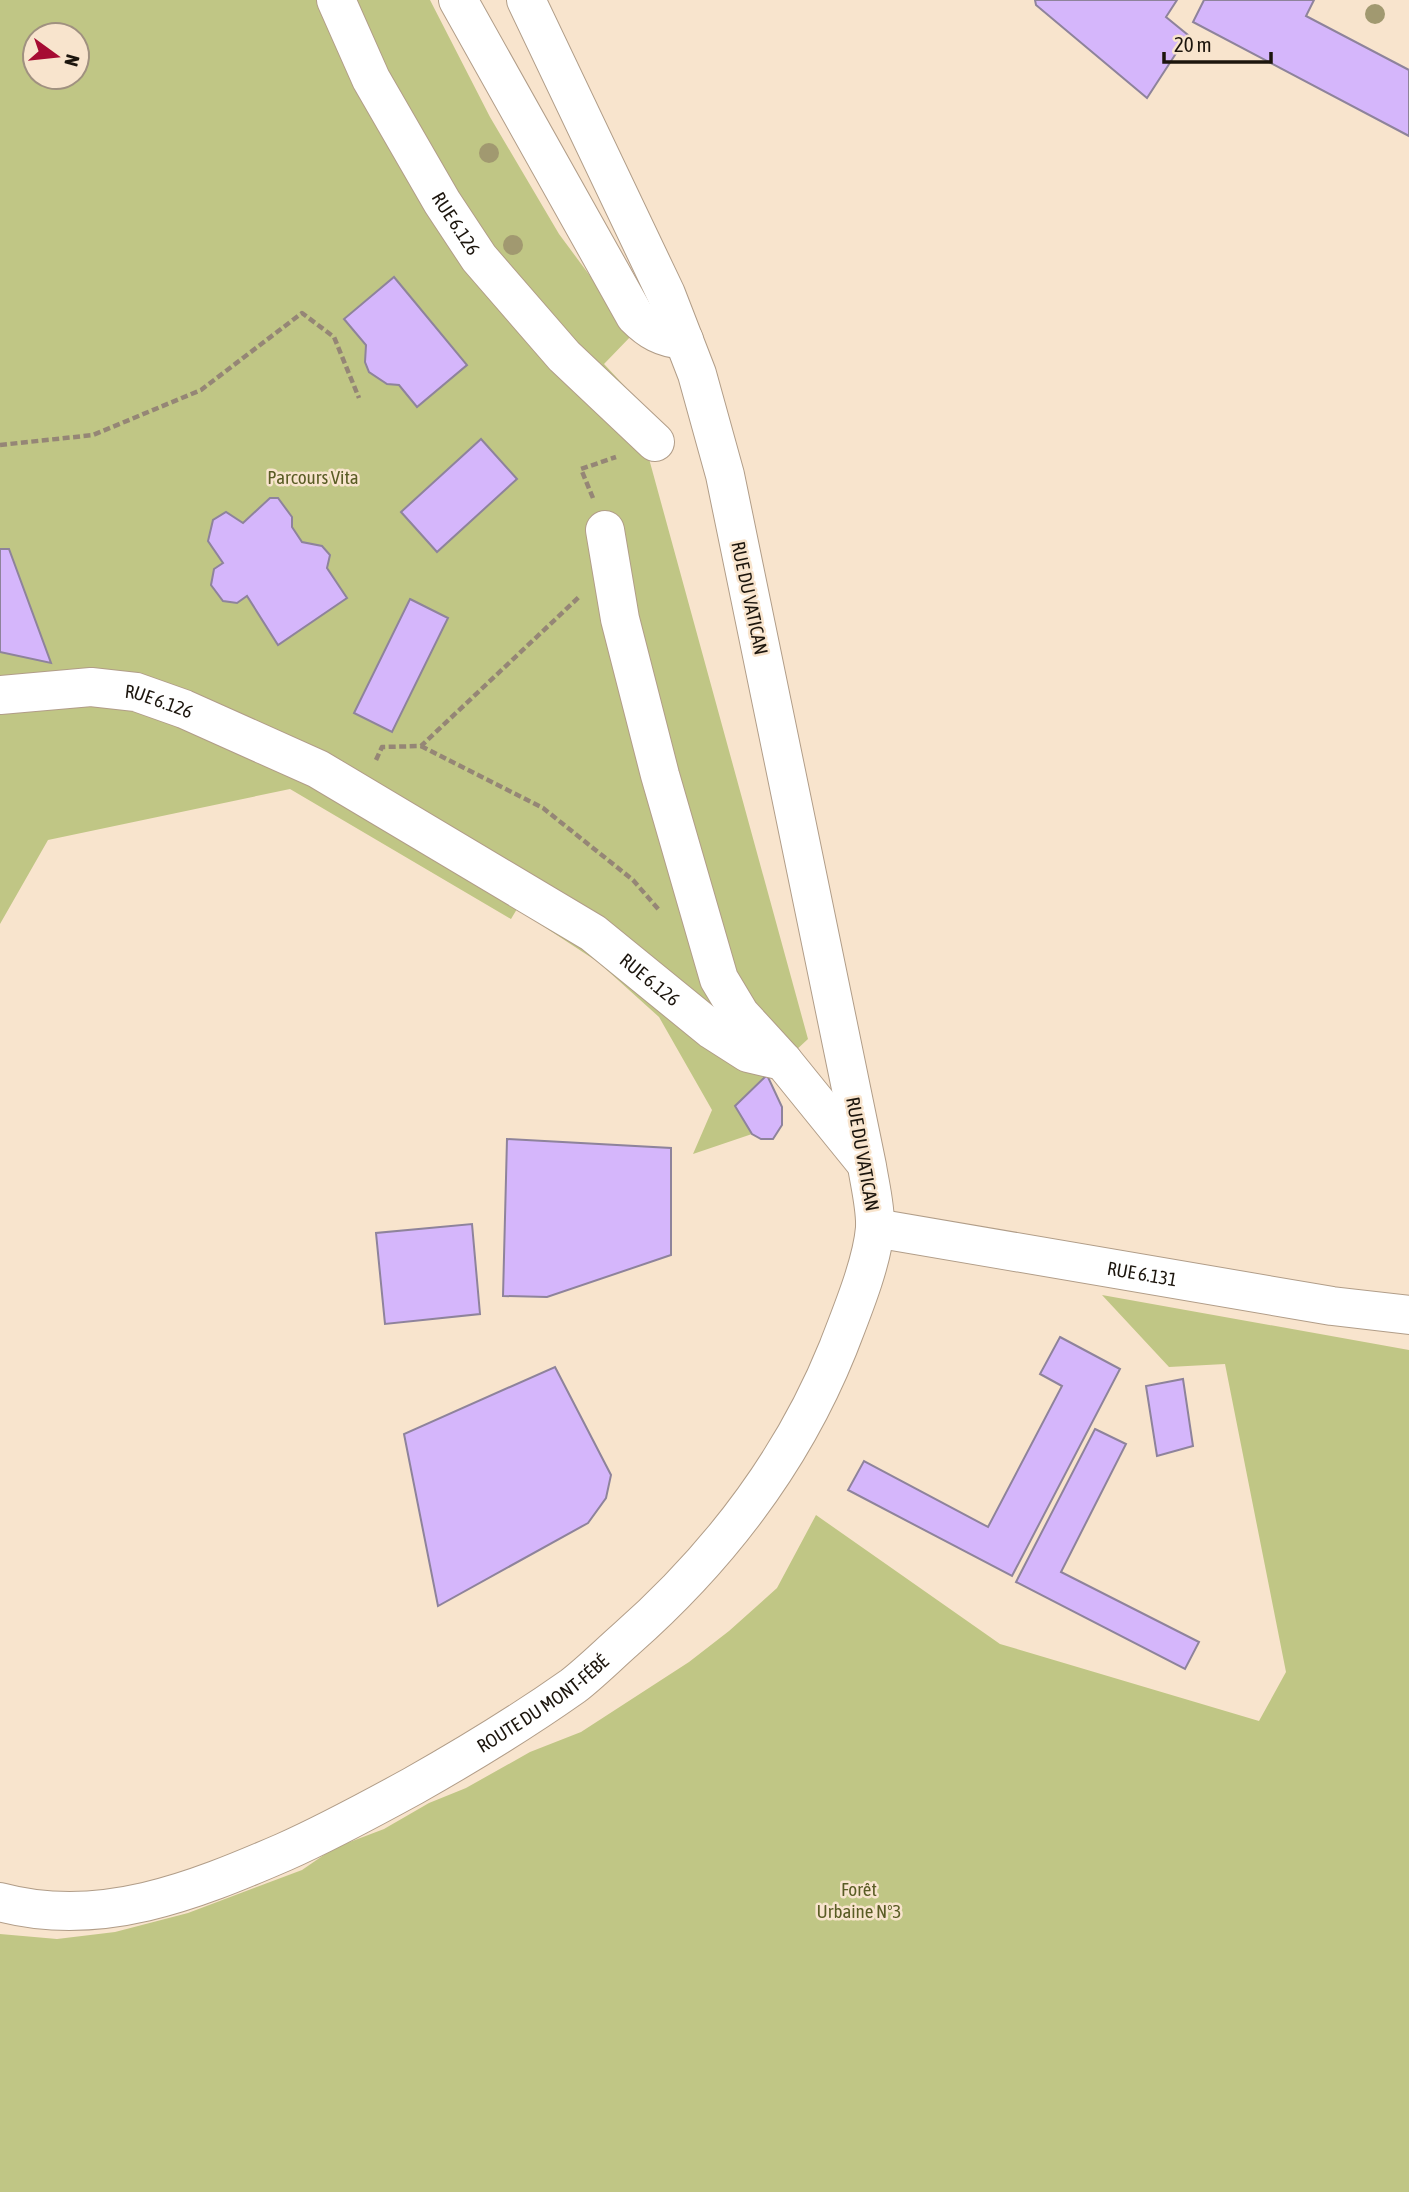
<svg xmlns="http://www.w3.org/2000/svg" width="1409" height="2192" font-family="'Asap Condensed',sans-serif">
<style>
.green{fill:#c0c685;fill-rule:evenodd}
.building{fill:#d5b6fb;stroke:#8e839b;stroke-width:2}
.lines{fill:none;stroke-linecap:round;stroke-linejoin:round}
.minor-casing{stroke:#b19d88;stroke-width:40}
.path{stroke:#958676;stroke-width:4.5;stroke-dasharray:7 3.5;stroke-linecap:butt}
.minor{stroke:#fff;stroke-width:38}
.tree{fill:#a19970}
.labels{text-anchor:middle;stroke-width:5;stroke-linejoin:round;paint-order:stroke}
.street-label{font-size:19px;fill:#1c150d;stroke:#f8e4cd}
.park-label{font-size:19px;fill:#595c24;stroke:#f8e4cd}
</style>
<rect width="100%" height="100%" fill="#f8e4cd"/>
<g class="green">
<path d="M0 0H430L490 117 559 234 633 334 604 364 673 438 648 455 808 1039 736 1106 752 1134 693 1154 712 1110 659 1017 598 962 517 909 511 919 290 789 48 840 0 924ZM35 35H77V77H35Z"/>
<polygon points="1102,1295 1409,1350 1409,2192 0,2192 0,1934 57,1939 115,1932 188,1913 302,1870 334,1848 384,1829 429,1803 466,1788 530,1752 581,1732 689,1662 729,1631 777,1588 816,1515 1000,1644 1259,1721 1286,1672 1225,1364 1169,1367"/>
</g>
<g class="building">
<polygon points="1035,0 1177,0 1166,17 1188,35 1147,98 1036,5"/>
<polygon points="1204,0 1314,0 1306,16 1409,70 1409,136 1193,22"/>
<polygon points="394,277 467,365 417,407 399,385 387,384 369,372 365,362 366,345 344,319"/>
<polygon points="481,439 517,479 437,552 401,512"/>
<polygon points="270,498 278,498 292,517 292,527 302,542 322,546 330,555 327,568 347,598 278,645 247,596 237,603 223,601 211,585 214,569 223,563 208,541 213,520 226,512 243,523"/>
<polygon points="0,549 9,549 51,663 0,652"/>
<polygon points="410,599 448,618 392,732 354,713"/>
<polygon points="767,1075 782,1107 782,1125 773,1139 761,1139 752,1134 735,1106"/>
<polygon points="507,1139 671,1148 671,1255 547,1297 503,1296"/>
<polygon points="472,1224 480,1314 385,1324 376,1233"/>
<polygon points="1060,1337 1120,1369 1012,1576 848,1490 864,1461 988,1527 1062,1386 1040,1374"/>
<polygon points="555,1367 611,1475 606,1498 588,1523 438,1606 404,1434"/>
<polygon points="1183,1379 1193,1446 1157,1456 1146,1386"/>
<polygon points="1095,1429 1126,1444 1061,1572 1199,1642 1185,1669 1016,1582"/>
</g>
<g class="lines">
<defs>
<g id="minor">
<path id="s1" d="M336 0 371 79 442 202 479 258 564 356 655 442"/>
<path d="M458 0 635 316C650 331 662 338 684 340"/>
<polyline points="605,530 620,619 660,775 719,979 740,1014 783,1061 864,1161"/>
<path id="s2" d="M0 695 91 687 136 692 184 709 318 769 593 933 712 1030 748 1053 783 1061"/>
<path id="s3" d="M875 1228 1332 1306 1409 1315"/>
<path id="s4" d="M0 1902C100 1929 194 1891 284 1852 329 1832 371 1809 413 1786 468 1755 522 1722 573 1686 591 1672 608 1655 625 1640 717 1559 792 1462 838 1348 851 1314 872 1264 875 1228 876 1209 870 1185 867 1166L725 475 697 374 666 294 526 0"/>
</g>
</defs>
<use href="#minor" class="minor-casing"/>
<g class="path">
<polyline points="0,445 93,435 201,390 302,313 334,337 359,398"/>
<polyline points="593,498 581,469 616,457"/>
<polyline points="421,746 543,808 633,880 659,910"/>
<polyline points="376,760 382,747 421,746 579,597"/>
</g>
<use href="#minor" class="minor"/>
</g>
<g class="tree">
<circle cx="1375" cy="14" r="10"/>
<circle cx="489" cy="153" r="10"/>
<circle cx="513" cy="245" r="10"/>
</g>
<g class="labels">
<g class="street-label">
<text dy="7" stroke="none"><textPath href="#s1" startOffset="254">RUE 6.126</textPath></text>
<text transform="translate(750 598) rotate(78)" y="7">RUE DU VATICAN</text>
<text dy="7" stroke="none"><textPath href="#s2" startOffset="161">RUE 6.126</textPath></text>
<text dy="7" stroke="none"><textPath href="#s2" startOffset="728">RUE 6.126</textPath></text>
<text transform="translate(863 1154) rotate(80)" y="7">RUE DU VATICAN</text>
<text dy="7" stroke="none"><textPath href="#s3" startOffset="271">RUE 6.131</textPath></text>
<text dy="7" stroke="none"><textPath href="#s4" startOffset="593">ROUTE DU MONT-FÉBÉ</textPath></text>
</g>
<g class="park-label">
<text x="313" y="484">Parcours Vita</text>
<text x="859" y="1896">Forêt<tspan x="859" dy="22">Urbaine N°3</tspan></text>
</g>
</g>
<g transform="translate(56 56) rotate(105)"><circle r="33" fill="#f8e4cd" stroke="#a09180" stroke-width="2"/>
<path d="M0-5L12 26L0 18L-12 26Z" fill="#a60b32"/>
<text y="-10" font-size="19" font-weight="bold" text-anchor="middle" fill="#1c150d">N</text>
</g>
<path d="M1164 52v10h107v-10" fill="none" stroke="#1c150d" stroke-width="3.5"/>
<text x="1174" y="52" font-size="21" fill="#1c150d" stroke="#f8e4cd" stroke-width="5" paint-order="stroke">20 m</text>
</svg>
